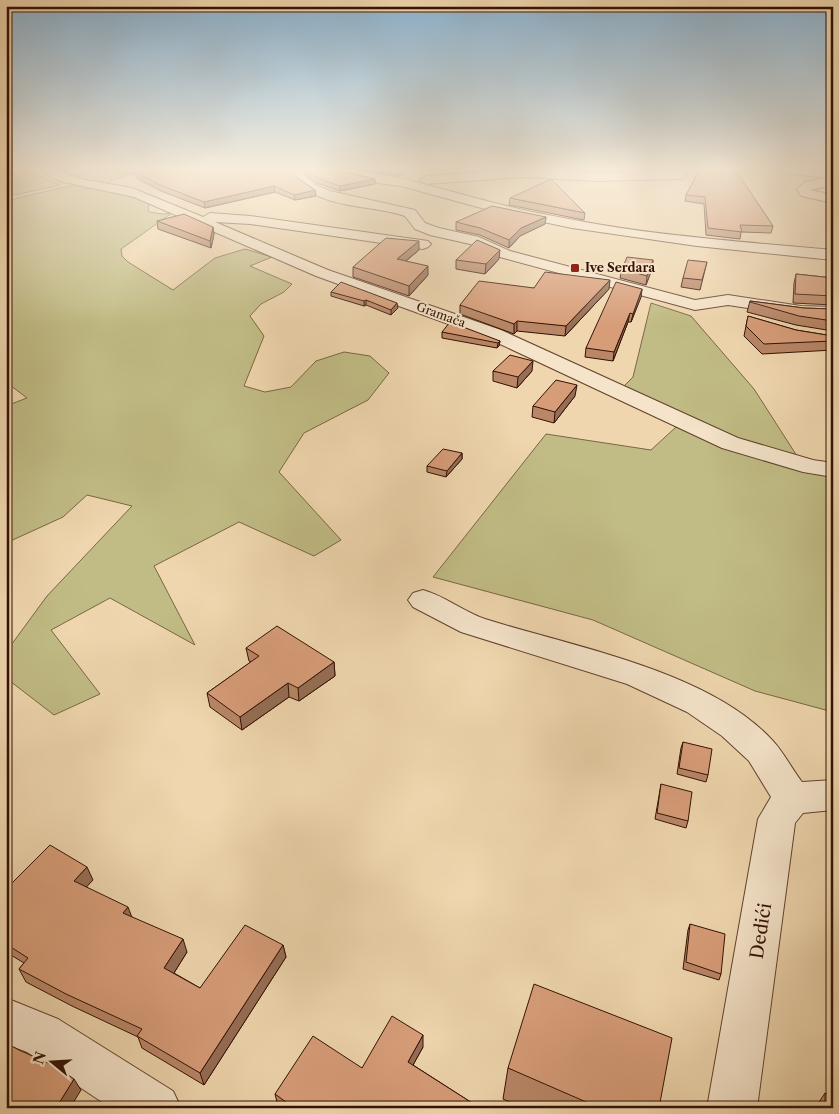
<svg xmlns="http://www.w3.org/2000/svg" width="839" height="1114" font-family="'Libre Caslon Text',serif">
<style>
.green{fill:#c1bc85;stroke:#7a6644}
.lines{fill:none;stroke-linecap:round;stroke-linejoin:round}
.minor-casing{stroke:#62422e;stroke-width:2}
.minor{fill:#f5e4ca;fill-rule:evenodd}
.wall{fill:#b98768;stroke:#331104}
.shaded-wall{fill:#966e55;stroke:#331104}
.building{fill:#d79d79;stroke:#331104}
.poi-dot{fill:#8f2418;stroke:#f5e4ca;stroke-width:2}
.labels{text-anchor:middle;stroke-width:4;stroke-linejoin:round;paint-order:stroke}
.far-poi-label{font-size:12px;font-weight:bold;fill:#331104;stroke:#f5e4ca;text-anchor:start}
.far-street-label{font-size:12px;fill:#331104;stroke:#f5e4ca}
.near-street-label{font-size:18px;fill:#331104;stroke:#f5e4ca}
</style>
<rect width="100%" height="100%" fill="#efd6ae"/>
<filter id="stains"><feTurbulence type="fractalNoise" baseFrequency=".004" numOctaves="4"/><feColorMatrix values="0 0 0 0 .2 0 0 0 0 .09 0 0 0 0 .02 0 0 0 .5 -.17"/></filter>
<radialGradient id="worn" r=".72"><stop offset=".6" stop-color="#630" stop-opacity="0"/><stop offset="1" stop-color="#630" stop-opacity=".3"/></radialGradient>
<g class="green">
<polygon points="16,169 24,169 60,185 6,197 6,185"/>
<polygon points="98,169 148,169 112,180 106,185 70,177"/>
<polygon points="69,186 83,186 84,189 103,188 118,190 151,203 148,207 149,212 163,214 172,213 121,249 122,256 128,262 173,290 215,258 245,249 272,257 250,266 292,284 284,292 261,304 250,316 264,336 244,386 265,392 291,387 316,361 344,352 370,356 389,373 368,400 304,433 279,472 341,540 314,556 239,522 154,566 195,645 110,598 51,630 100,694 54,715 6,678 6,652 47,596 132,506 87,495 63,517 6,543 6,406 27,398 6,382 6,202 18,198"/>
<polygon points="651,303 691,316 754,389 797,456 744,442 622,388 633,377"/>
<polygon points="676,427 806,471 833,475 833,712 755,691 593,620 433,577 546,434 651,450"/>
</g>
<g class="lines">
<defs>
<g id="minor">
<polygon points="40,169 55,169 80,179 132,188 203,217 210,213 250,216 428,241 431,244 428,247 423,249 250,224 215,222 328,270 501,330 738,438 813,460 833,463 833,477 803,472 722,448 487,338 316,276 134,197 64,182 52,178"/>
<path d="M290 169H302L306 177 316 185 330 191 415 210 425 223 439 228 479 237 510 251 695 300 728 295 801 306 833 307V317L801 316 728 305 695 310 500 257 470 244 430 235 415 229 405 216C368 203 310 211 290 169Z"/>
<path d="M325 169C386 169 444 191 503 205 525 211 547 215 569 219 656 236 745 242 833 250V260L697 246 572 228 496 212 401 186 363 181 327 172Z"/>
<polygon points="522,169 596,173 682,171 688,175 682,179 596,181 522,177 426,184 420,180 426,176"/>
<polygon points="777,169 815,169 833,172 833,185 810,190 833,195 833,203 801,196 797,189 805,182 827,178 783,173"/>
<path d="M423 590C445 596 464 612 485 619 574 647 710 671 773 741 784 753 792 769 802 782L833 780V810L803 813 795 823 757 1108H707L758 819 771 797 749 761 722 736 687 712 627 684 461 632 413 607 408 600 413 593Z"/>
<polygon points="6,998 58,1019 173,1091 181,1108 111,1108 27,1052 6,1044"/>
</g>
</defs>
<use href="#minor" class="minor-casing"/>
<use href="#minor" class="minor"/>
</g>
<g class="wall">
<polygon points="108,169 291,169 297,178 315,190 316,196 295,200 275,192 205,208 161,191 136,178 135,174"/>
<polygon points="303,169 331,169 375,179 375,184 340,191 317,183 307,176"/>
<polygon points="356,169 406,169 406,173 399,176"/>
<polygon points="700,169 773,226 771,233 741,232 740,239 706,235 704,204 685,201 686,195"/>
<polygon points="510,198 585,213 584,220 509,205"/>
<polygon points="546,217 545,224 520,236 509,248 480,235 456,230 456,222"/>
<polygon points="157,221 213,227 214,234 211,248 158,229"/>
<polygon points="419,250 406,261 428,275 409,296 353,277 353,267"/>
<polygon points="499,259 485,274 456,269 456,260"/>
<polygon points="653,260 652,269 646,285 620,278 622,269"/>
<polygon points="707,262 700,290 681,287 683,278"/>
<polygon points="796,274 833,278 833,305 793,303 794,283"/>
<polygon points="534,288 609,289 565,336 517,331 514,334 460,314 460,305"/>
<polygon points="642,289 641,297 631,322 628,322 613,361 585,357 586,348"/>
<polygon points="331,292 398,308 391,315 366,305 364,306 331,296"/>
<polygon points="750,301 804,308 833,309 833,331 796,325 747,312"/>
<polygon points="748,316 796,330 833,336 833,350 762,354 744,336"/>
<polygon points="442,332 500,341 499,346 497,348 442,338"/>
<polygon points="493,371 532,371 517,388 493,381"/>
<polygon points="575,396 554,423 532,417 533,406"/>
<polygon points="462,453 462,459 446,477 427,472 427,466"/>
<polygon points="246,648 334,662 335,676 299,701 289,697 242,730 210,707 207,693 251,662 249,661"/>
<polygon points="683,742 708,775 706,782 677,774 681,748"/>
<polygon points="661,784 688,821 686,828 655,819"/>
<polygon points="93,880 86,887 132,917 187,952 174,973 200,988 283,945 286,957 204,1085 142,1048 138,1037 72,1006 26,982 19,969 24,963 6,952 6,889"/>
<polygon points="690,924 721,974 719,980 683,969 688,930"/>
<polygon points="423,1047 413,1065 480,1108 281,1108 278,1106 275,1094 362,1068"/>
<polygon points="508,1068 659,1108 524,1108 503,1099"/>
<polygon points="825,1093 833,1108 817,1108 817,1105"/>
</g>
<g class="shaded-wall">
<polygon points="402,169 406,169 406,173 399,176 399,171"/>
<polygon points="375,179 375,184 340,191 340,186"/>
<polygon points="274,186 275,192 205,208 204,202"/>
<polygon points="315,190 316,196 295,200 294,195"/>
<polygon points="546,217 545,224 520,236 509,248 509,240 521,228"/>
<polygon points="213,227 214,234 211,248 210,241"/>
<polygon points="419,241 419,250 397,268 397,259"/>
<polygon points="500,250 499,259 485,274 486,264"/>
<polygon points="653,260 652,269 646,285 647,276"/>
<polygon points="428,266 428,275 409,296 409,286"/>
<polygon points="610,280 609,289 565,336 566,326"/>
<polygon points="642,289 641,297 631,322 633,314"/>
<polygon points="366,300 366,305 364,306 364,301"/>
<polygon points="397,303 398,308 391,315 391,310"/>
<polygon points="630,313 628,322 613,361 614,352"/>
<polygon points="517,321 517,331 514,334 514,324"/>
<polygon points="500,341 499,346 497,348 498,343"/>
<polygon points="533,361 532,371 517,388 518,377"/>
<polygon points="577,385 575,396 554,423 555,412"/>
<polygon points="462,453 462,459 446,477 447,471"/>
<polygon points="334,662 335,676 299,701 298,688"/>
<polygon points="288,683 289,697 242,730 240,717"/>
<polygon points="87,867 93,880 80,894 74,881"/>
<polygon points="128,907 133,920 123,913"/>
<polygon points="183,939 187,952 169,981 164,968"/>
<polygon points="283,945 286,957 204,1085 200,1073"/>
<polygon points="423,1035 423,1047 408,1074 408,1062"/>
<polygon points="74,1079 81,1090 70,1108 56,1108"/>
</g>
<g class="building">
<polygon points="142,169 291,169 297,178 315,190 294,195 274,186 204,202 160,185 135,172 143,169"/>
<polygon points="306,169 331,169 375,179 340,186 317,178"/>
<polygon points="700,169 735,169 773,226 740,225 742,232 708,228 705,197 686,195"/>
<polygon points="551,179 585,213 510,198"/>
<polygon points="492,206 546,217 521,228 509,240 480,228 456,222"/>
<polygon points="184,214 213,227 210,241 157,221"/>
<polygon points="386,238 419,241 397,259 428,266 409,286 353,267"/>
<polygon points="477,240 500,250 486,264 456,260"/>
<polygon points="627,257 653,260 647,276 622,269"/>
<polygon points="688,260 707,262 702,280 683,278"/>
<polygon points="545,272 610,280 566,326 517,321 514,324 460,305 479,281 534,288"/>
<polygon points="796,274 833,278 833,296 795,294"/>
<polygon points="341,282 397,303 391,310 366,300 364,301 331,292"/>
<polygon points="616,282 642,289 633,314 630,313 614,352 586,348"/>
<polygon points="750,301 804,308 833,309 833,321 799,316 750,302"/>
<polygon points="748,316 796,330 833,336 833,341 764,344 746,326"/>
<polygon points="450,322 500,341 498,343 442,332"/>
<polygon points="510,355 533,361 518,377 493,371"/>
<polygon points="556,380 577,385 555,412 533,406"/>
<polygon points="443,449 462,453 447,471 427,466"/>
<polygon points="277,626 334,662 298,688 288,683 240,717 207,693 259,656 246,648"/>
<polygon points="683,742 712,749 708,775 679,768"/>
<polygon points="661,784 692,792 688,821 657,813"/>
<polygon points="50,845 87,867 74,881 128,907 123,913 183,939 164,968 200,988 245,925 283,945 200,1073 137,1036 142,1029 66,994 19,969 28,958 6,944 6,889"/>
<polygon points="690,924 725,934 721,974 686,962"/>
<polygon points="534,984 672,1038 659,1108 600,1108 508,1068"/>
<polygon points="392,1016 423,1035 408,1062 480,1108 294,1108 275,1094 313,1036 362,1068"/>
<polygon points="6,1043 19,1050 55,1066 74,1079 56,1108 6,1108"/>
<polygon points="825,1093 833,1096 833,1108 825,1108"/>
</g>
<linearGradient id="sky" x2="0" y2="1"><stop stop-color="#8bb5d4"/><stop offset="0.52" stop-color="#f8eddb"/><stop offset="1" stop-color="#f8eddb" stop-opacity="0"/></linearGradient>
<rect width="839" height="325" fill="url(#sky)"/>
<rect class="poi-dot" x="570" y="263" width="10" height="10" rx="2.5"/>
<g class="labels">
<g class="far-poi-label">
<text x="585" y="272">Ive Serdara</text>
</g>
<g class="far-street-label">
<text transform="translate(441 315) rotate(20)" y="4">Gramača</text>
</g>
<g class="near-street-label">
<text transform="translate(761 931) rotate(-81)" y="6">Dedići</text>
</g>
</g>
<rect width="839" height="1114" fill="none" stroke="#efd6ae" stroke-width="25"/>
<rect x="8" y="8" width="824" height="1099" fill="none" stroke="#331104" stroke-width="2.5"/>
<rect x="12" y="12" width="814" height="1089" fill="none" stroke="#331104"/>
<g transform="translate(52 1062) rotate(288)" stroke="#f5e4ca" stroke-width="4" paint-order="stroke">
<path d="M0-4L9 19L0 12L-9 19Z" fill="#331104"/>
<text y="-8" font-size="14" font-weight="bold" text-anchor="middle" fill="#331104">N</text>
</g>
<rect width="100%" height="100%" filter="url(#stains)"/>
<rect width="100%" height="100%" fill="url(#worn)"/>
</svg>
